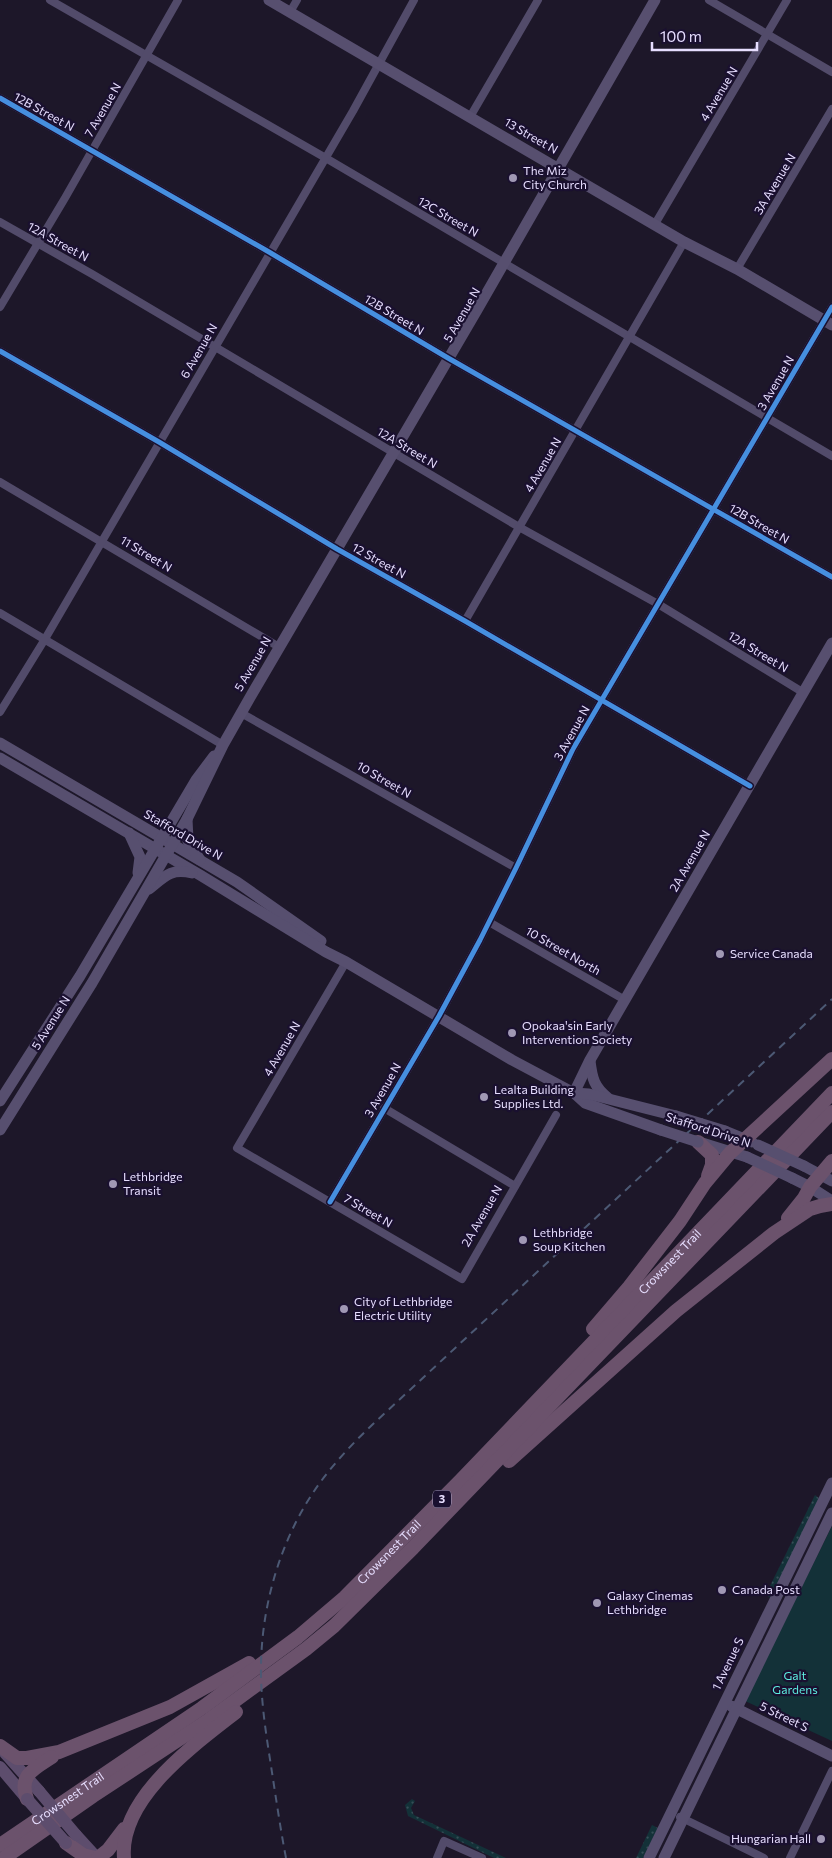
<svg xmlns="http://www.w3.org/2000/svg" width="832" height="1858" font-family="Commissioner,sans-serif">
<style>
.grass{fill:url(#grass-dots)}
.park{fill:#133138}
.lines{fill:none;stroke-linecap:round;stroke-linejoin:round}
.street{stroke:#524b6a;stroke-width:8}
.secondary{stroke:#574f6f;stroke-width:11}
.primary{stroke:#5d4d6d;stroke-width:12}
.highway{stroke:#6b526c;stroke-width:14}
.rail{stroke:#4c5974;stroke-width:2;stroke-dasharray:8 6;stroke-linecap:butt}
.secondary-bridge{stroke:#574f6f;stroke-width:11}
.primary-bridge{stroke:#5d4d6d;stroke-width:12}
.cycleway-casing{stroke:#1a1030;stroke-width:8}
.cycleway{stroke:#468fdf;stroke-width:5}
.poi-dot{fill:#a098b4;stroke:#1a1030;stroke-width:2}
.labels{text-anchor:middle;stroke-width:4.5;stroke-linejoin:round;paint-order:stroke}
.shield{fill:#1a1030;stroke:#aaa0c1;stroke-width:1}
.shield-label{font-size:11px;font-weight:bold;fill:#e7deff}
.street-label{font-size:12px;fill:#e7deff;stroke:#1a1030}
.poi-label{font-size:12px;fill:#e7deff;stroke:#1a1030;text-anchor:start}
.park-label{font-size:12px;fill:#5dece0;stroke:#1a1030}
</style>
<defs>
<pattern id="grass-dots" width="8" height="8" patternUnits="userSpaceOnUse" patternTransform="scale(1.25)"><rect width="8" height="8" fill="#133138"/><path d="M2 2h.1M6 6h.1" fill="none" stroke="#354e56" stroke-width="1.8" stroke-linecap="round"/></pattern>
</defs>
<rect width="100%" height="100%" fill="#1d1729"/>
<g class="grass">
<polygon points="815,1495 820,1499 770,1598 766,1594"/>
<polygon points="412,1799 415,1801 411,1808 414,1815 506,1858 494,1858 408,1816 405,1805"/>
<polygon points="652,1825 658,1828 643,1858 636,1858"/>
</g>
<polygon class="park" points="832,1526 832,1741 745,1701"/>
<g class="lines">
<g class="street">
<polyline points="50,0 324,157 832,456"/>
<polyline points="709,0 832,72"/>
<polyline points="290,12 297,0"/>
<polyline points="0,98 269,252 448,358 832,577"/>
<polyline points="470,117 538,0"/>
<polyline points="0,222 92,274 519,527 658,604 804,693"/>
<polyline points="655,224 787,0"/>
<polyline points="737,269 832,109"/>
<polyline points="0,307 65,198 178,0"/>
<polyline points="0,351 159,442 337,549 465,621 750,786"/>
<polyline points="0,482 279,647"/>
<polyline points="0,613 223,745"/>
<polyline points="465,621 684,242"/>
<polyline points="0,712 45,639 353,111 414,0"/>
<polyline points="241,713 516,868"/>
<polyline points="489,922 625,1000"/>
<polyline points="346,962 237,1148 462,1279 556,1115"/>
<polyline points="384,1108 515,1186"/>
<polyline points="330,1202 439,1016 480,940 516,868 573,749 832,307"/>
<polyline points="680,1817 764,1858"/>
<polyline points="437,1858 444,1841 482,1858"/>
<polyline points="790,1858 832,1771"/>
</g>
<g class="secondary">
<polyline points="269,0 684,242 737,269 832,325"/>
<polyline points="0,743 237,882 321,941"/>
<polyline points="0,758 200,875 326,952 346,962 512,1060 574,1093 585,1103 661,1130"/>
<polyline points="187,819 188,841 200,860"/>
<polyline points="129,833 140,857 138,873"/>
<path d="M149 889C165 876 171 868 192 873"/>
<path d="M590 1061C592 1078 594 1087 608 1098"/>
<polyline points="574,1093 590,1060 832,643"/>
<polyline points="574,1093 589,1094 676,1116"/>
<polyline points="0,1101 80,976 196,780 214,756"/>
<polyline points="0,1130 92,983 187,819 223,745 252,694 477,310 655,0"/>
<polyline points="725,1131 752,1142"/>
<polyline points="699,1142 747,1157"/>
<polyline points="804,1166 832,1181"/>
<polyline points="792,1178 810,1187 832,1201"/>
<polyline points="731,1706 832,1756"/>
<polyline points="649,1858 832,1483"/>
<polyline points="664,1858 832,1513"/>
</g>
<g class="primary">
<polyline points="5,1753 39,1791"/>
<polyline points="0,1767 27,1799"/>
<polyline points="76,1835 97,1858"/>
</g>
<g class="highway">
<polyline points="698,1142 712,1155 712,1165 708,1176"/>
<polyline points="788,1218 804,1198 810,1187 832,1161"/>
<polyline points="593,1329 629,1287 680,1221 705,1183 730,1153 832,1059"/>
<polyline points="509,1461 676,1311 774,1233 810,1209 820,1206 832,1204"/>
<polyline points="0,1746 17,1758 27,1758 59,1752 170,1707 249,1663"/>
<path d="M27 1799C18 1775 34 1769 52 1757"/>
<polyline points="66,1843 83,1855 95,1858"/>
<path id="s1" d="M0 1845 202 1708 298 1637 345 1597 461 1480 832 1093"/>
<polyline points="4,1858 93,1796 210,1719 306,1649 334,1626 413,1548 832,1112"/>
<polyline points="98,1858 108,1850 124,1829"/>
<path d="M124 1858C119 1798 194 1745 236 1712"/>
</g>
<path class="rail" d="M286 1858C281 1832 277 1805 273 1779 269 1752 264 1724 262 1696 256 1623 276 1544 319 1484 335 1462 353 1443 372 1425L832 999"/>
<g class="secondary-bridge">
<polyline points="676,1116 725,1131"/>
<polyline points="661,1130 698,1142"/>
<polyline points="758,1145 804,1166"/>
<polyline points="747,1157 792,1178"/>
</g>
<g class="primary-bridge">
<polyline points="39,1791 76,1835"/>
<polyline points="27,1799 66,1843"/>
</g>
<defs>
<g id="cycleway">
<polyline points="0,98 269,252 448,358 832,577"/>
<polyline points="0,351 159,442 337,549 465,621 750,786"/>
<polyline points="330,1202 439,1016 480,940 516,868 573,749 832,307"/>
</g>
</defs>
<use href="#cycleway" class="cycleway-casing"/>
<use href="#cycleway" class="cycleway"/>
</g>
<g class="poi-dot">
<circle cx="513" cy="178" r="5"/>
<circle cx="720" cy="954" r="5"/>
<circle cx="512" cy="1033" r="5"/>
<circle cx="484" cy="1097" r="5"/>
<circle cx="113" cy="1184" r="5"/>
<circle cx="523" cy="1240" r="5"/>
<circle cx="344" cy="1309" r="5"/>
<circle cx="722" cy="1590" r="5"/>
<circle cx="597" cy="1603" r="5"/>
<circle cx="821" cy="1839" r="5"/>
</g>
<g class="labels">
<rect class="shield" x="433" y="1490.5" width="18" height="17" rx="4"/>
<g class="shield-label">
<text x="442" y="1503">3</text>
</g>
<g class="street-label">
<text transform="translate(719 94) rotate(-59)" y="4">4 Avenue N</text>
<text transform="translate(103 110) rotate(-60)" y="4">7 Avenue N</text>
<text transform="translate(44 112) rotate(29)" y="4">12B Street N</text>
<text transform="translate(531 136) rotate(30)" y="4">13 Street N</text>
<text transform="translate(775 184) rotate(-59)" y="4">3A Avenue N</text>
<text transform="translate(448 217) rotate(30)" y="4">12C Street N</text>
<text transform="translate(58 242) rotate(29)" y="4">12A Street N</text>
<text transform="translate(394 315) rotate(31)" y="4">12B Street N</text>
<text transform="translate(462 315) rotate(-60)" y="4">5 Avenue N</text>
<text transform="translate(199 351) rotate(-60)" y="4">6 Avenue N</text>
<text transform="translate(776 383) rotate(-60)" y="4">3 Avenue N</text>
<text transform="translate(407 448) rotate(31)" y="4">12A Street N</text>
<text transform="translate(543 465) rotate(-60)" y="4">4 Avenue N</text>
<text transform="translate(759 524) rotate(30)" y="4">12B Street N</text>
<text transform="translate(146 554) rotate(31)" y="4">11 Street N</text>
<text transform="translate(379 561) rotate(29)" y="4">12 Street N</text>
<text transform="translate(758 652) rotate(31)" y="4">12A Street N</text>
<text transform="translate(253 664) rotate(-60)" y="4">5 Avenue N</text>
<text transform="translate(572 733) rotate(-61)" y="4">3 Avenue N</text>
<text transform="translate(384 780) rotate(30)" y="4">10 Street N</text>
<text transform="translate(183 835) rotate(30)" y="4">Stafford Drive N</text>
<text transform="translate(690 861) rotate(-60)" y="4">2A Avenue N</text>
<text transform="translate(563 951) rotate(30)" y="4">10 Street North</text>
<text transform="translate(51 1023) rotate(-58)" y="4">5 Avenue N</text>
<text transform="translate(282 1049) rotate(-60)" y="4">4 Avenue N</text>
<text transform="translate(383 1090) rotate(-60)" y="4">3 Avenue N</text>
<text transform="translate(708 1130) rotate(18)" y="4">Stafford Drive N</text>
<text transform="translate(368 1211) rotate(30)" y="4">7 Street N</text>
<text transform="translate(482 1216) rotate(-60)" y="4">2A Avenue N</text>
<text dy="4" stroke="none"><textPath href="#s1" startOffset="892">Crowsnest Trail</textPath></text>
<text dy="4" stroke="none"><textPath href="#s1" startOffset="488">Crowsnest Trail</textPath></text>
<text transform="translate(728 1664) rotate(-64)" y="4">1 Avenue S</text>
<text transform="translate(784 1717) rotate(26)" y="4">5 Street S</text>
<text dy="4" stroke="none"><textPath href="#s1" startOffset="82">Crowsnest Trail</textPath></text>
</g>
<g class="poi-label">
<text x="523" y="175">The Miz<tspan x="523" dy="14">City Church</tspan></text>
<text x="730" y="958">Service Canada</text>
<text x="522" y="1030">Opokaa'sin Early<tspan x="522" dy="14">Intervention Society</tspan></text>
<text x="494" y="1094">Lealta Building<tspan x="494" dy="14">Supplies Ltd.</tspan></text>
<text x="123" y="1181">Lethbridge<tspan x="123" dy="14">Transit</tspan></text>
<text x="533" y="1237">Lethbridge<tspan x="533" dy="14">Soup Kitchen</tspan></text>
<text x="354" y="1306">City of Lethbridge<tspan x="354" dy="14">Electric Utility</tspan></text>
<text x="732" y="1594">Canada Post</text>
<text x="607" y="1600">Galaxy Cinemas<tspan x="607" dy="14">Lethbridge</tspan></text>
<text x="811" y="1843" text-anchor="end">Hungarian Hall</text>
</g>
<g class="park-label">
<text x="795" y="1680">Galt<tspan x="795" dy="14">Gardens</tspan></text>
</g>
</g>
<path d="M652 42v8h105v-8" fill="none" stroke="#e7deff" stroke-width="2.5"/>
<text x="660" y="42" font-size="15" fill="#e7deff" stroke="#1a1030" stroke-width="4" paint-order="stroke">100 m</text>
</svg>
